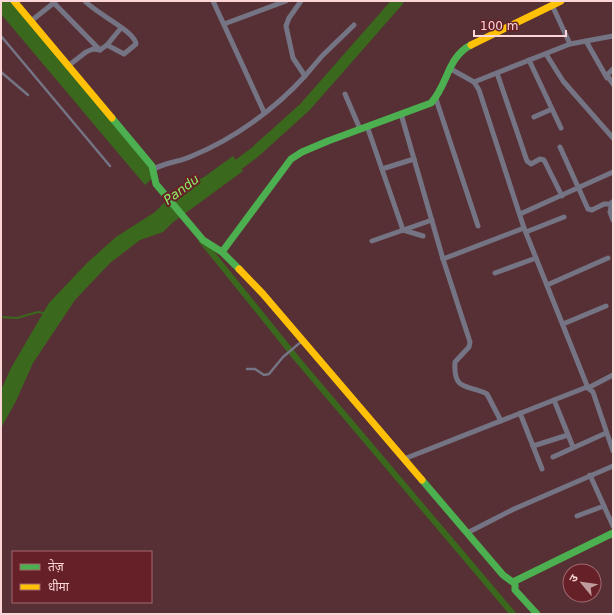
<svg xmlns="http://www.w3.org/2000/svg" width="614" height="615" font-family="'DejaVu Sans','Noto Sans Devanagari',sans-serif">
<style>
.water{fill:#3a691d}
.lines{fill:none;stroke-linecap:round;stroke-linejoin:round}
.stream{stroke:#3a691d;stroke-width:2}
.canal{stroke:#3a691d;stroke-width:6}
.river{stroke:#3a691d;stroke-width:11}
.lane{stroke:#747484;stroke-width:2.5}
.street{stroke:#747484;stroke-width:5}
.fast{stroke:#4caf50;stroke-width:7}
.slow{stroke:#ffc107;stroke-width:7}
.labels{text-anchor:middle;stroke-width:4;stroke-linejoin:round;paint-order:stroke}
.water-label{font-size:13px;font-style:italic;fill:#8deb65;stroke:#662128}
</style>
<rect width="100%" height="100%" fill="#573035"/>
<g class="water">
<polygon points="1,1 11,1 156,175 145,185 1,14"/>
<polygon points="233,156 243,171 172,223 163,232 140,240 110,263 75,300 33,363 16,401 1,428 1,390 11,368 49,303 87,263 116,237 155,212 175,192 204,177"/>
</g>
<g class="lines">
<polyline class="stream" points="1,317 17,318 38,312 44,313"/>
<polyline class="canal" points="202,241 297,359 513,614"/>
<polyline class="river" points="227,173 254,153 305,107 398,1"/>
<g class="lane">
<polyline points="1,36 110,166"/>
<polyline points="1,72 28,95"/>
<polyline points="247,369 255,369 264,375 269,374 283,357 302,341"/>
</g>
<g class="street">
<polyline points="52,1 100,50"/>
<polyline points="213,1 264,112"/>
<polyline points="552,5 570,44"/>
<polyline points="31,21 55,2"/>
<polyline points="224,24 286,1"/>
<polyline points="586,41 607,78"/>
<polyline points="107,45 121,28"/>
<polyline points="546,54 563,81 613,138"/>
<polyline points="529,60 561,128"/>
<path d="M68 66 86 52 93 49 100 50 107 45 124 54 136 44C135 31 95 13 85 1"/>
<polyline points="449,68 474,82 479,90 524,228 588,388 613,375"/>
<polyline points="613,69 607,75 613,84"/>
<polyline points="497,73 527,161 531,164 540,159 544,160 562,196"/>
<polyline points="305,76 322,56 354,25"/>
<polyline points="474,82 570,44 613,36"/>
<polyline points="345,94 360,129"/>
<polyline points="436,99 478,226"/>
<path d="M401 114 443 259 470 342 469 347 455 362C453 393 469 384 487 394L501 421"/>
<polyline points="534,117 552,109"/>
<polyline points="367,126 403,230 423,236"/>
<polyline points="560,147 588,209 592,210 604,204 611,204"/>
<path d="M154 169C166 162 180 162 192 156 234 139 275 109 305 76L293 58 286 26 289 18 301 1"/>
<polyline points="382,169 414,159"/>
<polyline points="612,202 610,212 613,220"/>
<polyline points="520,214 613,172"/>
<polyline points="526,232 564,217"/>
<polyline points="372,241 432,220"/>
<polyline points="443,259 524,228"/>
<polyline points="495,273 536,258"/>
<polyline points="547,285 608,258"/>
<polyline points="563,324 606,306"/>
<polyline points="554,400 573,447"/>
<polyline points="520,413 533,446 568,435"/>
<polyline points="533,446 542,469"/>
<polyline points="553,457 606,433"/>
<polyline points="404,459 587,387 593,392 613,451"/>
<polyline points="590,475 613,526"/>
<polyline points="577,516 604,506"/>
<polyline points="467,533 514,509 613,466"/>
</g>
<g class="fast">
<polyline points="112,118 152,166 156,184 203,240 222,252 239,269"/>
<path d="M222 252 291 159 302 152 328 141 431 103C448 85 447 57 471 45"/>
<polyline points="422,480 503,575 514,583"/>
<polyline points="537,614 515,590 515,581 613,533"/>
</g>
<g class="slow">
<polyline points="14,1 112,118"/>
<polyline points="471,45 561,1"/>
<polyline points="239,269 263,294 422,480"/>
</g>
</g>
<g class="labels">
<g class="water-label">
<text transform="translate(181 189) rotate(-37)" y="5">Pandu</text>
</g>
</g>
<rect width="614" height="615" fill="none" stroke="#fad6d7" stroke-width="4"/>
<rect x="12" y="551" width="140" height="52" fill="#662128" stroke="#a1696e"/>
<rect x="20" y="564" width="20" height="6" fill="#4caf50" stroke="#a1696e"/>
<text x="48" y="571" font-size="12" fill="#fad6d7">तेज़</text>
<rect x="20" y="584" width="20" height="6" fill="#ffc107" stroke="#a1696e"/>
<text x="48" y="591" font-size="12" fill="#fad6d7">धीमा</text>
<g transform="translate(582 583) rotate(299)"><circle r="19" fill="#662128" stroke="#a1696e"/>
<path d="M0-3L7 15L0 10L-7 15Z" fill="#c19c9e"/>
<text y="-6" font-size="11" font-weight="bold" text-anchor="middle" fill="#fad6d7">उ</text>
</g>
<path d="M474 30v6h92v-6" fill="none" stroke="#fad6d7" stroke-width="2"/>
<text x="480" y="30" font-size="12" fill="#fad6d7" stroke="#662128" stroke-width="3" paint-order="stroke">100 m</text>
</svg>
